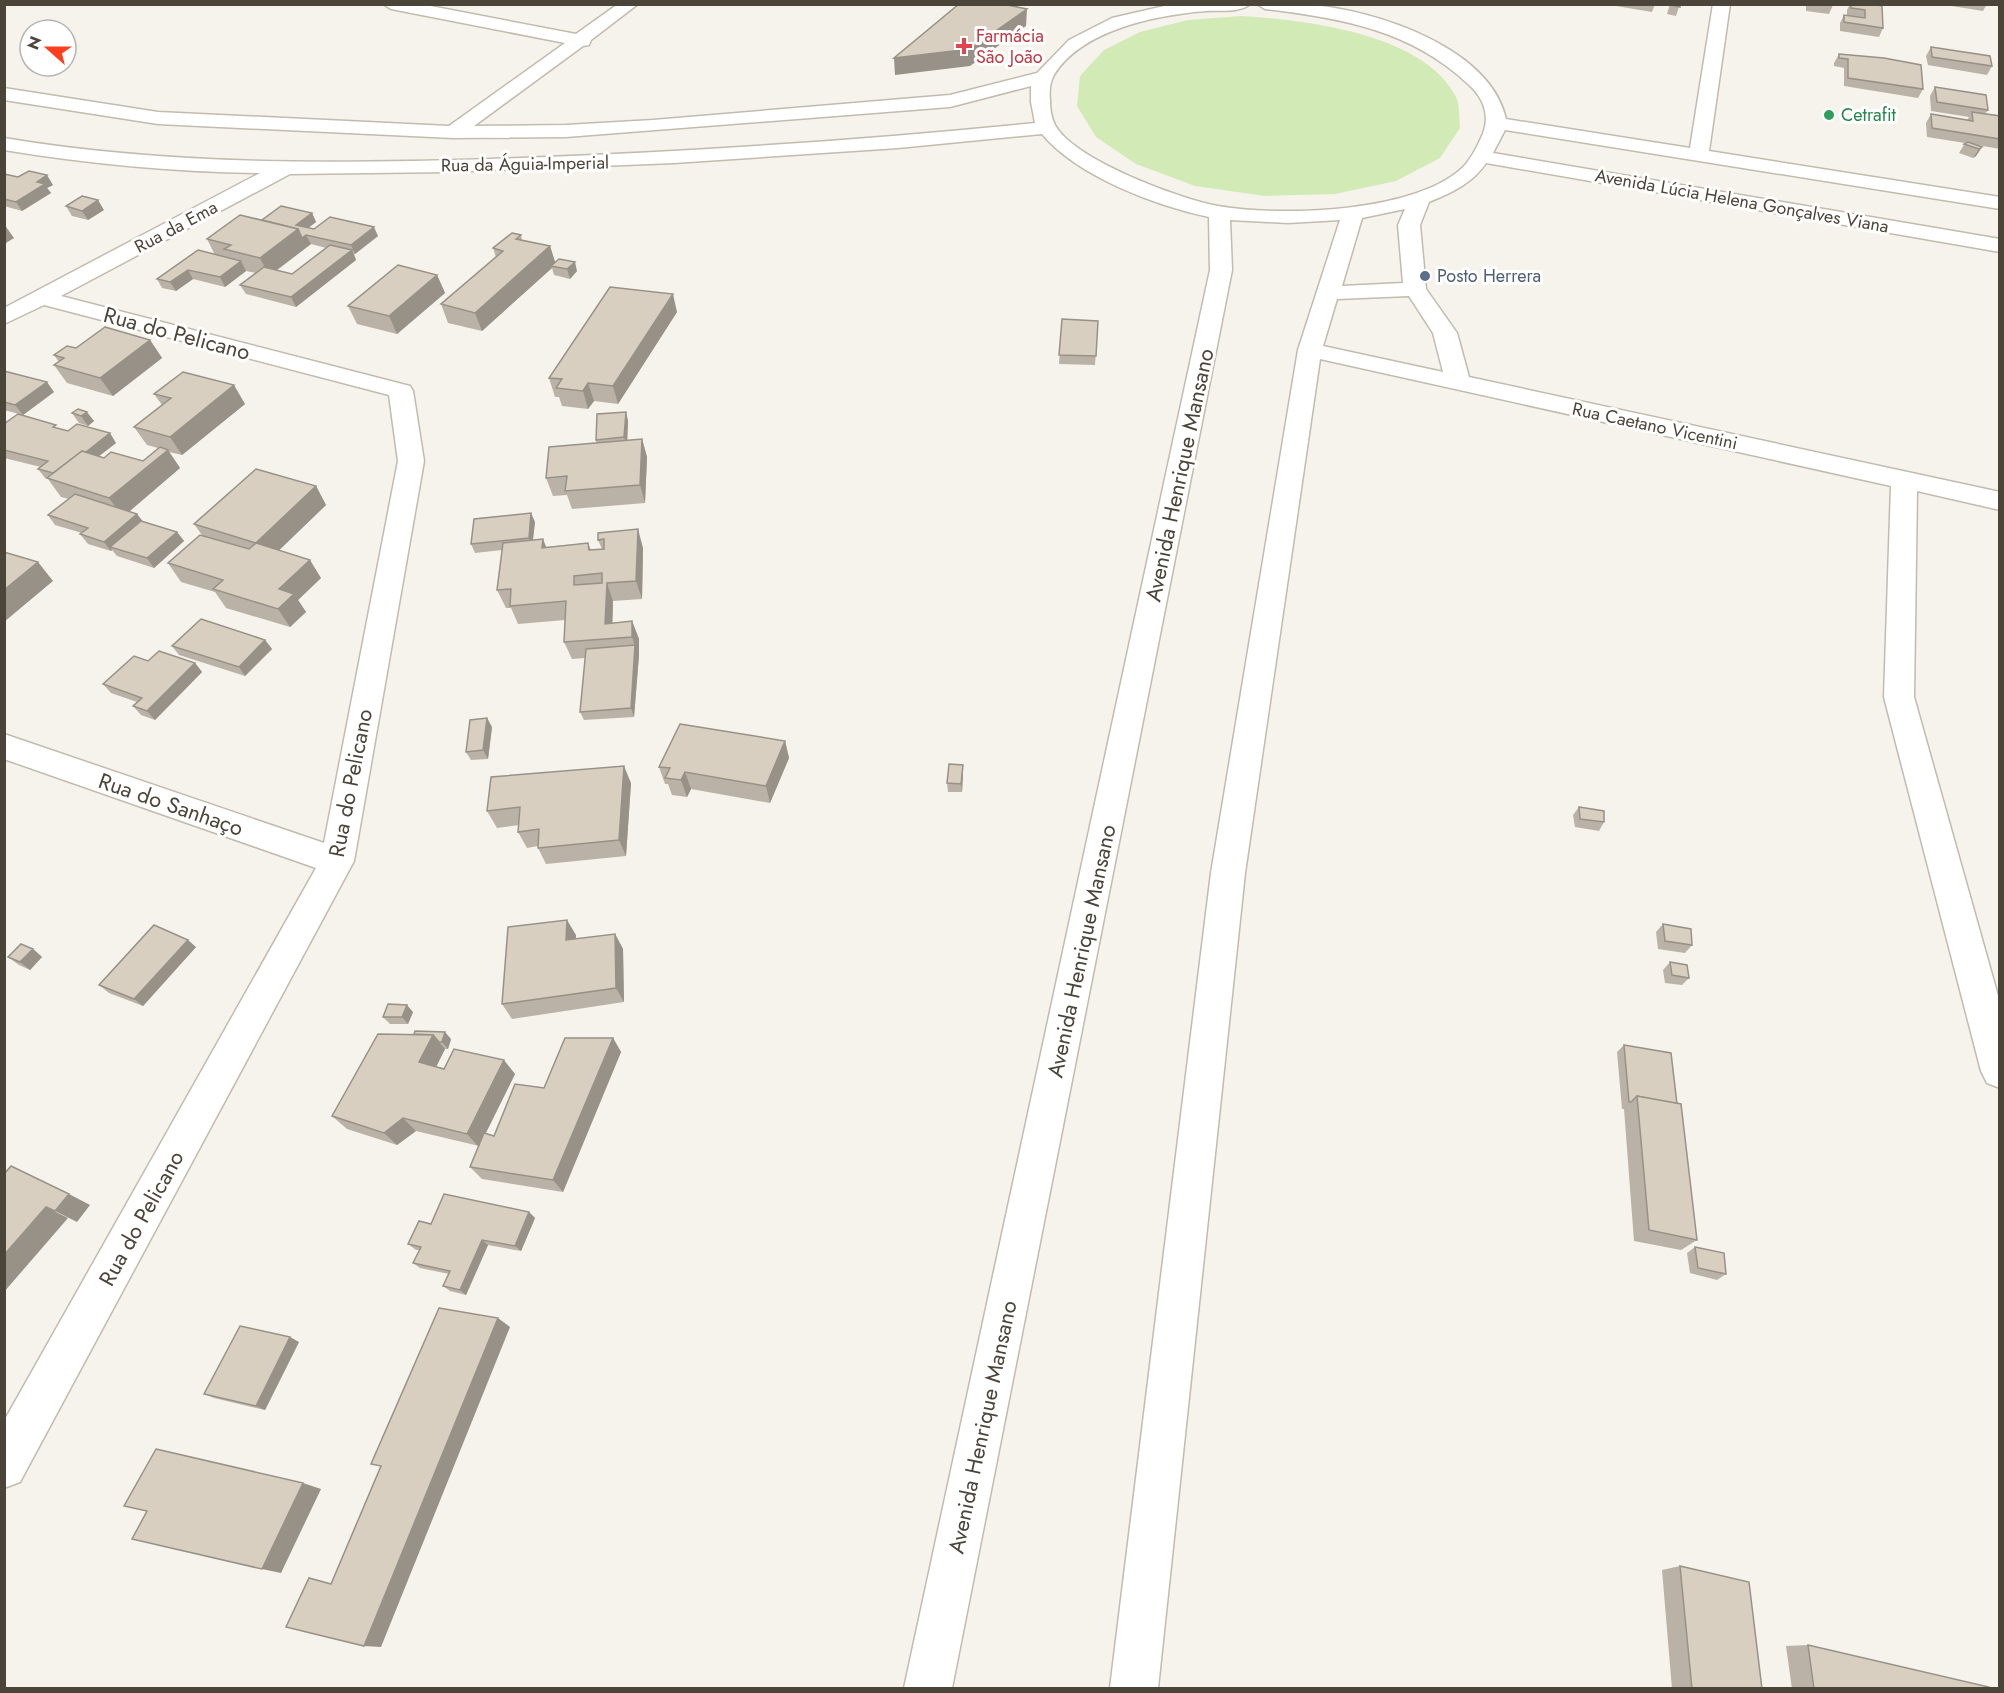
<svg xmlns="http://www.w3.org/2000/svg" width="2004" height="1693" font-family="Jost,sans-serif">
<style>
.green{fill:#d2eab5}
.lines{fill:none;stroke-linecap:round;stroke-linejoin:round}
.minor-casing{stroke:#c2bbae;stroke-width:3}
.minor{fill:#fff;fill-rule:evenodd}
.wall{fill:#bab2a6;fill-rule:evenodd}
.shaded-wall{fill:#979187}
.building{fill:#d8cfc1;stroke:#979187;stroke-width:1.5;fill-rule:evenodd}
.health-dot{fill:#e0444e;stroke:#fff;stroke-width:2}
.leisure-dot{fill:#2e9e5b;stroke:#fff;stroke-width:2}
.service-dot{fill:#5c6f8a;stroke:#fff;stroke-width:2}
.labels{text-anchor:middle;stroke-width:6;stroke-linejoin:round;paint-order:stroke}
.far-health-label{font-size:18px;fill:#be3a42;stroke:#fff;text-anchor:start}
.far-leisure-label{font-size:18px;fill:#27864d;stroke:#fff;text-anchor:start}
.far-street-label{font-size:18px;fill:#4b4439;stroke:#fff}
.far-service-label{font-size:18px;fill:#4e5e75;stroke:#fff;text-anchor:start}
.street-label{font-size:22px;fill:#4b4439;stroke:#fff}
</style>
<rect width="100%" height="100%" fill="#f6f3ec"/>
<path class="green" d="M1242 16C1304 20 1424 33 1456 97 1460 105 1459 119 1460 128L1440 158 1396 181 1335 194 1265 196 1195 186 1136 164 1096 137 1077 106 1080 76 1104 50 1140 32 1188 20Z"/>
<g class="lines">
<defs>
<path id="minor" d="M383 4H420L576 34 618 4H638L591 40 589 45 583 46 474 126 566 125 653 120 950 95 1037 73 1069 40 1112 18 1173 4H1250C1241 13 1218 10 1206 11 1158 15 1082 29 1054 75 1050 82 1049 91 1050 100 1050 108 1051 117 1055 125 1074 160 1180 199 1218 206 1280 217 1420 213 1465 165 1471 158 1477 147 1481 138 1491 118 1485 99 1468 84 1411 30 1340 18 1265 9L1257 4C1275 4 1294 3 1313 5 1376 11 1490 47 1506 119L1690 148 1713 4H1730L1709 151 2000 197V209L1505 130 1493 153 2000 239V252L1486 163C1473 183 1451 193 1429 202L1420 225 1426 289 1457 333 1469 377 2000 492V510L1917 491 1914 697 2000 1003V1088L1987 1083 1981 1071 1884 697 1891 486 1320 359 1245 873 1158 1688H1110L1211 873 1298 350 1340 220 1288 223 1230 220 1232 270 952 1688H904L1210 270 1209 217C1156 206 1077 176 1042 134L898 148 674 163 449 172 290 174 61 296 410 386 413 391 424 461 354 861 20 1482 4 1488V1421L316 868 4 759V734L324 843 398 461 389 395 44 305 4 324V308L260 173C174 172 90 164 4 150V138C166 165 328 164 491 159 673 153 854 141 1035 123L1031 102V86L950 107 566 137 453 138 158 124 4 100V88L158 112 449 126 565 43 391 9ZM1405 209 1398 225 1403 283 1342 286 1362 218ZM1409 296 1433 333 1443 372 1323 346 1337 299Z"/>
</defs>
<use href="#minor" class="minor-casing"/>
<use href="#minor" class="minor"/>
</g>
<g class="wall">
<polygon points="1604,4 1655,4 1652,12"/>
<polygon points="1670,4 1680,4 1676,16 1667,14"/>
<polygon points="1806,4 1833,4 1833,5 1829,14 1806,11"/>
<polygon points="1850,4 1872,4 1883,28 1879,37 1840,31 1840,23 1844,15 1847,15 1847,10"/>
<polygon points="1939,4 1987,4 1983,11"/>
<polygon points="1931,47 1992,66 1987,75 1928,65 1926,56"/>
<polygon points="1839,54 1923,89 1918,98 1844,86 1844,68 1834,66 1834,63"/>
<polygon points="1935,87 1988,110 1985,114 2000,116 2000,149 1977,145 1982,147 1976,156 1973,158 1959,153 1965,143 1927,137 1926,123 1931,114 1967,120 1969,117 1931,111 1930,96"/>
<polygon points="4,174 53,185 47,188 51,193 22,211 4,206"/>
<polygon points="66,206 104,210 88,220 72,216"/>
<path d="M312 213 316 222 308 228 378 236 355 254H354L356 260 296 307 246 294 240 285 256 273 246 271 225 287 193 279 176 291 162 288 157 279 215 255 207 239 262 220ZM311 244 326 248 292 274 277 270Z"/>
<polygon points="521,235 522,240 550,246 555,262 577,271 570,279 554,275 552,268 482,331 448,323 441,304 496,257 493,248"/>
<polygon points="437,275 445,293 397,334 357,324 348,306"/>
<polygon points="677,312 618,404 594,401 588,409 562,406 559,397 555,397 549,378"/>
<polygon points="1062,319 1098,321 1095,365 1059,364"/>
<polygon points="150,340 162,358 113,396 67,383 54,365 59,362 54,355 76,348"/>
<polygon points="4,371 54,392 23,415 4,410"/>
<polygon points="154,394 245,404 182,455 169,452 180,468 129,511 137,514 143,522 177,532 184,541 154,568 117,556 112,550 111,551 88,544 80,534 82,533 55,525 48,515 69,499 61,497 48,479 45,478 38,469 41,467 4,458 4,424 60,429 116,443 99,456 104,458 143,461 158,448 147,445 134,427 162,405"/>
<polygon points="78,409 94,421 88,426 79,423 72,413"/>
<polygon points="626,412 628,421 627,440 642,439 647,457 645,503 572,509 567,495 553,496 546,478 596,443 596,440"/>
<polygon points="316,486 326,505 279,550 321,578 298,600 306,612 290,627 226,608 215,592 181,582 168,563 202,535 194,524"/>
<polygon points="535,522 533,540 546,547 588,543 591,550 602,549 598,540 598,533 643,548 642,599 613,601 612,623 632,621 639,639 639,655 634,717 584,720 580,712 585,658 572,659 564,642 565,620 518,624 511,608 506,608 497,590 502,550 475,553 471,544"/>
<polygon points="265,640 272,649 245,676 179,655 172,646"/>
<polygon points="148,661 195,663 202,672 155,720 141,715 133,706 137,702 111,693 103,684"/>
<polygon points="492,727 488,759 471,760 466,752"/>
<polygon points="785,741 789,758 770,803 691,789 687,797 672,795 668,784 665,784 659,767"/>
<polygon points="963,773 962,792 948,792 947,783"/>
<polygon points="631,783 626,856 546,864 538,848 538,846 527,848 518,832 519,825 497,828 487,811"/>
<polygon points="1579,807 1604,822 1599,831 1575,827 1573,815"/>
<polygon points="1663,924 1692,945 1685,953 1658,949 1656,932"/>
<polygon points="615,934 623,949 624,1002 512,1019 502,1004 576,935 576,939"/>
<polygon points="196,947 143,1006 109,993 99,985"/>
<polygon points="33,949 42,957 30,970 19,965 8,957"/>
<polygon points="1670,962 1689,978 1682,985 1665,983 1663,970"/>
<polygon points="413,1012 408,1024 390,1024 383,1017"/>
<polygon points="378,1034 451,1039 448,1049 445,1049 436,1067 444,1069 515,1074 485,1134 494,1136 544,1088 613,1038 621,1052 563,1192 482,1179 470,1167 479,1146 416,1131 397,1145 347,1129 332,1116"/>
<polygon points="1624,1045 1677,1104 1697,1240 1681,1250 1634,1241 1624,1109 1622,1109 1617,1052"/>
<polygon points="529,1212 535,1218 521,1251 488,1245 466,1295 450,1291 443,1286 449,1274 420,1268 413,1263 420,1250 416,1250 408,1244 431,1224"/>
<polygon points="1695,1247 1726,1274 1717,1280 1690,1273 1687,1253"/>
<polygon points="299,1342 265,1410 214,1398 204,1394"/>
<polygon points="1680,1566 1762,1689 1672,1689 1662,1570"/>
<polygon points="1808,1645 1989,1689 1792,1689 1786,1646"/>
</g>
<g class="shaded-wall">
<polygon points="1027,9 1026,26 970,66 895,75 894,58"/>
<polygon points="1982,147 1976,156 1973,158 1979,149"/>
<polygon points="47,175 53,185 47,188 51,193 22,211 16,202 37,182"/>
<polygon points="98,200 104,210 88,220 82,211"/>
<polygon points="312,213 316,222 300,234 306,235 311,244 269,276 260,258 296,225"/>
<polygon points="4,224 14,238 6,243 4,240"/>
<polygon points="374,227 378,236 355,254 351,245"/>
<polygon points="550,246 556,265 551,266 552,268 482,331 475,313"/>
<polygon points="352,250 356,260 296,307 291,297"/>
<polygon points="241,261 246,271 225,287 220,277"/>
<polygon points="575,262 577,271 570,279 567,269"/>
<polygon points="188,270 193,279 176,291 170,282"/>
<polygon points="437,275 445,293 397,334 389,316"/>
<polygon points="673,294 677,312 618,404 613,386"/>
<polygon points="150,340 162,358 113,396 100,378"/>
<polygon points="47,382 54,392 23,415 15,405"/>
<polygon points="588,383 594,401 588,409 583,391"/>
<polygon points="234,385 245,404 182,455 170,437"/>
<polygon points="87,412 94,421 88,426 81,416"/>
<polygon points="626,412 628,421 627,447 624,437"/>
<polygon points="110,433 116,443 63,484 56,474"/>
<polygon points="642,439 647,457 645,503 640,485"/>
<polygon points="168,450 180,468 123,517 109,498"/>
<polygon points="316,486 326,505 268,561 256,543"/>
<polygon points="531,513 535,522 532,547 529,538"/>
<polygon points="137,514 144,523 110,547 112,550 111,551 104,542"/>
<polygon points="638,529 643,548 642,599 636,581"/>
<polygon points="177,532 184,541 154,568 147,558"/>
<polygon points="543,539 550,557 542,548"/>
<polygon points="310,560 321,578 298,600 306,612 290,627 278,609 279,589"/>
<polygon points="38,562 53,581 4,622 4,590"/>
<polygon points="607,583 613,601 612,638 605,624"/>
<polygon points="632,621 639,639 639,655 634,717 631,708 635,646 632,637"/>
<polygon points="265,640 272,649 245,676 239,667"/>
<polygon points="195,663 202,672 155,720 147,711"/>
<polygon points="487,718 492,727 488,759 483,750"/>
<polygon points="785,741 789,758 770,803 766,786"/>
<polygon points="963,765 963,773 962,792 961,784"/>
<polygon points="624,766 631,783 626,856 619,840"/>
<polygon points="685,772 691,789 687,797 681,780"/>
<polygon points="567,920 576,935 575,955 566,940"/>
<polygon points="615,934 623,949 624,1002 616,988"/>
<polygon points="188,940 196,947 143,1006 134,999"/>
<polygon points="33,949 42,957 30,970 20,962"/>
<polygon points="407,1005 413,1012 408,1024 402,1017"/>
<polygon points="445,1032 451,1039 448,1049 442,1042"/>
<polygon points="433,1035 445,1049 432,1075 419,1062"/>
<polygon points="613,1038 621,1052 563,1192 553,1180"/>
<polygon points="504,1060 515,1074 479,1147 467,1134"/>
<polygon points="403,1118 416,1131 397,1145 384,1133"/>
<polygon points="69,1194 90,1205 77,1222 55,1211"/>
<polygon points="46,1207 68,1218 4,1292 4,1255"/>
<polygon points="529,1212 535,1218 521,1251 515,1246"/>
<polygon points="482,1240 488,1245 466,1295 460,1290"/>
<polygon points="498,1318 510,1327 381,1647 364,1646"/>
<polygon points="290,1337 299,1342 265,1410 256,1406"/>
<polygon points="303,1483 321,1489 281,1573 262,1569"/>
</g>
<g class="building">
<polygon points="959,4 1003,4 1027,9 970,49 894,58"/>
<polygon points="1671,4 1680,4 1680,7 1671,5"/>
<polygon points="1851,4 1872,4 1882,6 1883,28 1844,22 1844,15 1865,18 1865,10 1851,8"/>
<polygon points="1931,47 1990,56 1992,66 1932,57"/>
<polygon points="1839,54 1884,58 1921,65 1923,89 1848,78 1848,59 1839,58"/>
<polygon points="1935,87 1986,95 1988,110 1937,102"/>
<polygon points="1972,112 2000,116 2000,139 1932,128 1931,114 1973,121"/>
<polygon points="1968,142 1982,147 1979,149 1964,144"/>
<polygon points="29,171 47,175 37,182 45,184 16,202 4,199 4,174 18,177"/>
<polygon points="82,196 98,200 82,211 66,206"/>
<polygon points="281,206 312,213 296,225 314,229 330,217 374,227 351,245 306,235 302,238 298,229 262,220"/>
<polygon points="240,215 298,229 260,258 224,249 231,245 207,239"/>
<polygon points="512,233 521,235 516,239 550,246 475,313 441,304 503,251 493,248"/>
<polygon points="330,245 352,250 291,297 240,285 264,267 292,274"/>
<polygon points="198,250 241,261 220,277 188,270 170,282 157,279"/>
<polygon points="559,259 575,262 567,269 551,266"/>
<polygon points="398,265 437,275 389,316 348,306"/>
<polygon points="610,287 673,294 613,386 588,383 583,391 556,388 562,379 549,378"/>
<polygon points="1062,319 1098,321 1096,356 1059,355"/>
<polygon points="105,327 150,340 100,378 54,365 64,358 54,355 67,346 76,348"/>
<polygon points="4,371 47,382 15,405 4,402"/>
<polygon points="183,372 234,385 170,437 134,427 171,398 154,394"/>
<polygon points="78,409 87,412 81,416 72,413"/>
<polygon points="626,412 624,437 596,440 597,414"/>
<polygon points="18,414 56,425 53,427 68,431 77,424 110,433 86,452 82,451 53,473 38,469 48,461 4,450 4,424"/>
<polygon points="642,439 640,485 565,491 567,476 546,478 549,447"/>
<polygon points="160,447 168,450 109,498 47,478 82,451 104,458 111,452 143,461"/>
<polygon points="256,469 316,486 256,543 310,560 279,589 294,594 278,609 213,589 223,580 168,563 200,535 249,549 256,543 194,524"/>
<polygon points="75,494 137,514 104,542 80,534 88,528 48,515"/>
<polygon points="531,513 529,538 471,544 474,519"/>
<polygon points="141,521 177,532 147,558 110,547"/>
<path d="M638 529 636 581 607 583 605 624 632 621V637L564 642 566 601 510 606 511 589 497 590 503 543 543 539 542 548 588 543 589 550 604 549V539L598 540V533ZM602 573V583L574 585V576Z"/>
<polygon points="4,552 38,562 4,590"/>
<polygon points="201,619 265,640 239,667 172,646"/>
<polygon points="635,645 631,708 580,712 586,649"/>
<polygon points="159,651 195,663 147,711 133,706 142,698 103,684 134,656 148,661"/>
<polygon points="487,718 483,750 466,752 470,720"/>
<polygon points="680,724 785,741 766,786 685,772 681,780 665,778 670,768 659,767"/>
<polygon points="949,764 963,765 961,784 947,783"/>
<polygon points="624,766 619,840 538,848 539,829 518,832 520,807 487,811 491,777"/>
<polygon points="1579,807 1604,811 1604,822 1580,819"/>
<polygon points="567,920 566,940 615,934 616,988 502,1004 508,927"/>
<polygon points="1663,924 1691,929 1692,945 1665,941"/>
<polygon points="154,925 188,940 134,999 99,985"/>
<polygon points="21,944 33,949 20,962 8,957"/>
<polygon points="1670,962 1687,965 1689,978 1672,975"/>
<polygon points="388,1004 407,1005 402,1017 383,1017"/>
<polygon points="415,1031 445,1032 442,1042 439,1042 433,1035 414,1034"/>
<polygon points="378,1034 433,1035 419,1062 444,1069 454,1049 504,1060 467,1134 403,1118 384,1133 332,1116"/>
<polygon points="565,1038 613,1038 553,1180 470,1167 484,1133 494,1136 515,1084 544,1088"/>
<polygon points="1624,1045 1671,1053 1677,1104 1637,1096 1631,1102 1629,1102"/>
<polygon points="1637,1096 1681,1104 1697,1240 1649,1230"/>
<polygon points="11,1166 69,1194 55,1211 46,1207 4,1255 4,1174"/>
<polygon points="444,1194 529,1212 515,1246 482,1240 460,1290 443,1286 450,1271 413,1263 421,1247 408,1244 419,1221 431,1224"/>
<polygon points="1695,1247 1724,1253 1726,1274 1698,1268"/>
<polygon points="439,1308 498,1318 364,1646 286,1627 309,1578 331,1584 381,1466 371,1464"/>
<polygon points="240,1326 290,1337 256,1406 204,1394"/>
<polygon points="156,1449 303,1483 262,1569 132,1539 147,1511 124,1506"/>
<polygon points="1680,1566 1749,1582 1762,1689 1692,1689"/>
<polygon points="1808,1645 1989,1687 1989,1689 1814,1689"/>
</g>
<path class="health-dot" d="M961 37h6v6h6v6h-6v6h-6v-6h-6v-6h6z"/>
<circle class="leisure-dot" cx="1829" cy="115" r="6"/>
<circle class="service-dot" cx="1425" cy="276" r="6"/>
<g class="labels">
<g class="far-health-label">
<text x="976" y="42">Farmácia<tspan x="976" dy="21">São João</tspan></text>
</g>
<g class="far-leisure-label">
<text x="1841" y="121">Cetrafit</text>
</g>
<g class="far-street-label">
<text transform="translate(525 164) rotate(-1)" y="6">Rua da Águia-Imperial</text>
<text transform="translate(1742 201) rotate(10)" y="6">Avenida Lúcia Helena Gonçalves Viana</text>
<text transform="translate(176 227) rotate(-28)" y="6">Rua da Ema</text>
<text transform="translate(1655 426) rotate(12)" y="6">Rua Caetano Vicentini</text>
</g>
<g class="far-service-label">
<text x="1437" y="282">Posto Herrera</text>
</g>
<g class="street-label">
<text transform="translate(177 333) rotate(15)" y="8">Rua do Pelicano</text>
<text transform="translate(1179 475) rotate(-78)" y="8">Avenida Henrique Mansano</text>
<text transform="translate(350 783) rotate(-79)" y="8">Rua do Pelicano</text>
<text transform="translate(171 804) rotate(19)" y="8">Rua do Sanhaço</text>
<text transform="translate(1081 951) rotate(-78)" y="8">Avenida Henrique Mansano</text>
<text transform="translate(141 1218) rotate(-61)" y="8">Rua do Pelicano</text>
<text transform="translate(982 1427) rotate(-78)" y="8">Avenida Henrique Mansano</text>
</g>
</g>
<rect width="2004" height="1693" fill="none" stroke="#4b4439" stroke-width="12"/>
<g transform="translate(48 48) rotate(291)"><circle r="28" fill="#ffffff" stroke="#b7b4b0" stroke-width="1.5"/>
<path d="M0-4.5L10 22L0 15L-10 22Z" fill="#fc3f1d"/>
<text y="-9" font-size="16" font-weight="bold" text-anchor="middle" fill="#4b4439">N</text>
</g>
</svg>
